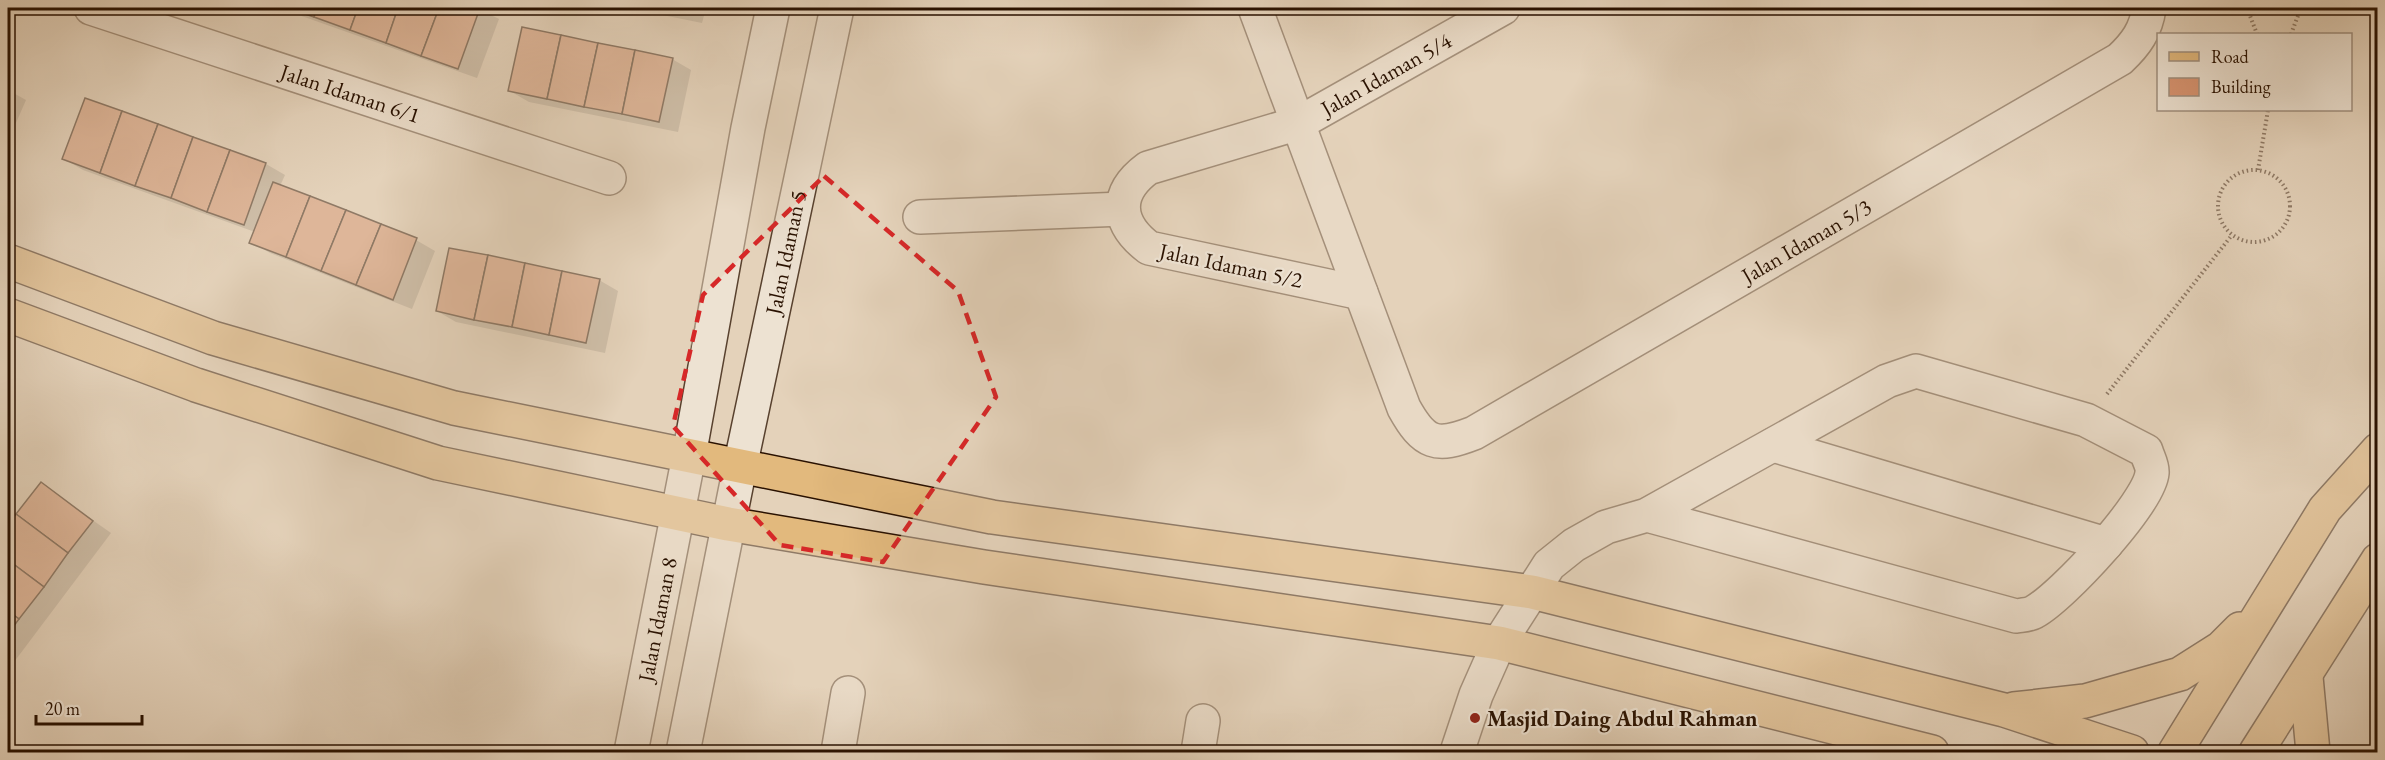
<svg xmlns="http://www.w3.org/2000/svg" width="2385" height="760" font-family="'EB Garamond',serif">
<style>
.shadow{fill:#0003}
.building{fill:#d89471;stroke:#291100;stroke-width:1.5}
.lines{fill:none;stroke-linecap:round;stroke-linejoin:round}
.minor-casing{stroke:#58412e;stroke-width:36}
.major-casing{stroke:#291100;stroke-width:36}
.path{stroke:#291100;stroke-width:4;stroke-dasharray:1.5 3;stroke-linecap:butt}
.minor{stroke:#ede2d2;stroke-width:33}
.major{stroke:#e2b97d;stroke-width:33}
.marked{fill:none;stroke:#d62828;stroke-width:4.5;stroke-dasharray:12 8;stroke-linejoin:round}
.poi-dot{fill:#8f2418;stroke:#ede2d2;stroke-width:2}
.labels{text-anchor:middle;stroke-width:4.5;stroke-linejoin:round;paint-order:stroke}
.street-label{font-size:22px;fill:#291100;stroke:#ede2d2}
.poi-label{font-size:22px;font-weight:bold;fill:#291100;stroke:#ede2d2;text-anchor:start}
</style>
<rect width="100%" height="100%" fill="#e4d2ba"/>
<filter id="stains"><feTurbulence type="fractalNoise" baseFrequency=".00333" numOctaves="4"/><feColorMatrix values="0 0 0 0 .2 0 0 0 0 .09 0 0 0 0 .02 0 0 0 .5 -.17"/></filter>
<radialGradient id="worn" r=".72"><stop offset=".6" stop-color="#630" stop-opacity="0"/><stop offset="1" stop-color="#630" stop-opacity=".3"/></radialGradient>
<g class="shadow">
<polygon points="279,8 477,8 499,19 477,78"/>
<polygon points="628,8 706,8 702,23"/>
<polygon points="672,59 691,70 678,132 529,102 510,91"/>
<polygon points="8,90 26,100 8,141"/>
<polygon points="86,99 266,164 285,175 280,186 416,240 435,251 412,309 270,253 251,242 255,232 83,170 64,159"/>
<polygon points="599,280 618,291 605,353 456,322 437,311"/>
<polygon points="41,484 111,533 8,670 8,528"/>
</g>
<g class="building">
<polygon points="287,8 317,8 314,17"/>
<polygon points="317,8 358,8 350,30 314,17"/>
<polygon points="358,8 398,8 386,43 350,30"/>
<polygon points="398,8 439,8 421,56 386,43"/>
<polygon points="439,8 480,8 458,69 421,56"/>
<polygon points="522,27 561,35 547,99 508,91"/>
<polygon points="561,35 598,43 584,107 547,99"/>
<polygon points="598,43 635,50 622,114 584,107"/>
<polygon points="635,50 673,58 659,122 622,114"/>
<polygon points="85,98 122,111 100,173 62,159"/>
<polygon points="122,111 158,124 135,186 100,173"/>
<polygon points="158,124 193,137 171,198 135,186"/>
<polygon points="193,137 230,150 207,212 171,198"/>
<polygon points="230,150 266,163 244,225 207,212"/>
<polygon points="273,182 310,196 286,257 249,243"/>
<polygon points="310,196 346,210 321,271 286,257"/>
<polygon points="346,210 381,224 356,285 321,271"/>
<polygon points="381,224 417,238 393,300 356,285"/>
<polygon points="449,248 488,255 474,320 436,311"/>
<polygon points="488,255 525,263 512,327 474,320"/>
<polygon points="525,263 562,271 549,335 512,327"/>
<polygon points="562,271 600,279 586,343 549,335"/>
<polygon points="41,482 93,521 68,553 16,514"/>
<polygon points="16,514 68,553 44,587 8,560 8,526"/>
<polygon points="8,560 44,587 19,619 8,611"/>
<polygon points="8,611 19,619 8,634"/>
</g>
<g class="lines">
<defs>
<g id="minor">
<path id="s1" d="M91 8 609 178"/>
<path id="s2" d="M1255 8 1404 408C1424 444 1436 448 1474 433L2120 59C2136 44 2146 30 2149 8"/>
<polyline points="920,217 1123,209"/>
<path id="s3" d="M1361 293 1149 248C1116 223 1114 193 1148 168L1299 123 1503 8"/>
<polyline points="1773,445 2106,544"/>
<path id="s4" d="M631 752 689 456 748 128 773 8"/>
<path id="s5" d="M683 752 740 467 837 8"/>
<polyline points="838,752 848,693"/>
<polyline points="1198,752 1203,721"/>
<path d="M1457 752 1476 695 1499 643 1549 565 1574 545 1606 527 1647 515 1887 381 1916 371 2086 420 2146 451C2148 458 2153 466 2152 473 2149 503 2062 597 2034 612 2029 615 2022 615 2016 616L1647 515"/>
</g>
<g id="major">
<polyline points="8,261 213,338 454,408 992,517 1532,592 2004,710 2132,752"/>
<polyline points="8,315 196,385 438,463 728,524 984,567 1499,643 1932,752"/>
<polyline points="2306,677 2313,752"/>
<polyline points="2014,709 2085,701 2180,674 2221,648 2240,629"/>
<polyline points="2175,752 2325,509 2378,450"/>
<polyline points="2256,752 2378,560"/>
</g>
</defs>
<use href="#minor" class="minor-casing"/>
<use href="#major" class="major-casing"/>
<g class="path">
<polyline points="2247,8 2257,34"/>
<polyline points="2291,34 2301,8"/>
<circle cx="2254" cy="206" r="36"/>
<polyline points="2258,170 2268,110"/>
<polyline points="2107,394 2232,235"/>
</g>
<use href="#minor" class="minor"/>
<use href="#major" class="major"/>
</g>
<path d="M0 0H2385V760H0ZM824 176 958 291 996 397 883 562 780 545 673 426 703 295Z" fill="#e4d2ba" fill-opacity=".55" fill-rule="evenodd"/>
<path class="marked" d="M824 176 958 291 996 397 883 562 780 545 673 426 703 295Z"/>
<circle class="poi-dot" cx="1475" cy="718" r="6"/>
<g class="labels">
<g class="street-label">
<text dy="8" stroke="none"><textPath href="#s3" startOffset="572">Jalan Idaman 5/4</textPath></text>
<text dy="8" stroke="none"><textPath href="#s1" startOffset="273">Jalan Idaman 6/1</textPath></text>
<text dy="8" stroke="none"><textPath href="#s2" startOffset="897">Jalan Idaman 5/3</textPath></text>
<text dy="8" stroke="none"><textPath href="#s5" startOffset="510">Jalan Idaman 5</textPath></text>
<text transform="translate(1231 265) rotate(12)" y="8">Jalan Idaman 5/2</text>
<text dy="8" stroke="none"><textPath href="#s4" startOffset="135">Jalan Idaman 8</textPath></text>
</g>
<g class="poi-label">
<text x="1487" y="726">Masjid Daing Abdul Rahman</text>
</g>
</g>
<rect width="2385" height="760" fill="none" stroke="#e4d2ba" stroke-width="30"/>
<rect x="9" y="9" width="2367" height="742" fill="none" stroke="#291100" stroke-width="3"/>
<rect x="15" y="15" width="2355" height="730" fill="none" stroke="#291100" stroke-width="1.5"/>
<rect x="2157" y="33" width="195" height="78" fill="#ede2d2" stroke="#9f8e7e" stroke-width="1.5"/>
<rect x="2169" y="52" width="30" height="9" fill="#e2b97d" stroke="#9f8e7e" stroke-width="1.5"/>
<text x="2211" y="63" font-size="18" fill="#291100">Road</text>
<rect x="2169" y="78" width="30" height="18" fill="#d89471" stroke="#9f8e7e" stroke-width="1.5"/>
<text x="2211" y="93" font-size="18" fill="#291100">Building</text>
<path d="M36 715v9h106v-9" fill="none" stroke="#291100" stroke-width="3"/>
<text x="45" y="715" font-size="18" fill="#291100" stroke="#ede2d2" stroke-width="4.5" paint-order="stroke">20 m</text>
<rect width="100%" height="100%" filter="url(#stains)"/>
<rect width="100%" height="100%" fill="url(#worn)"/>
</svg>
